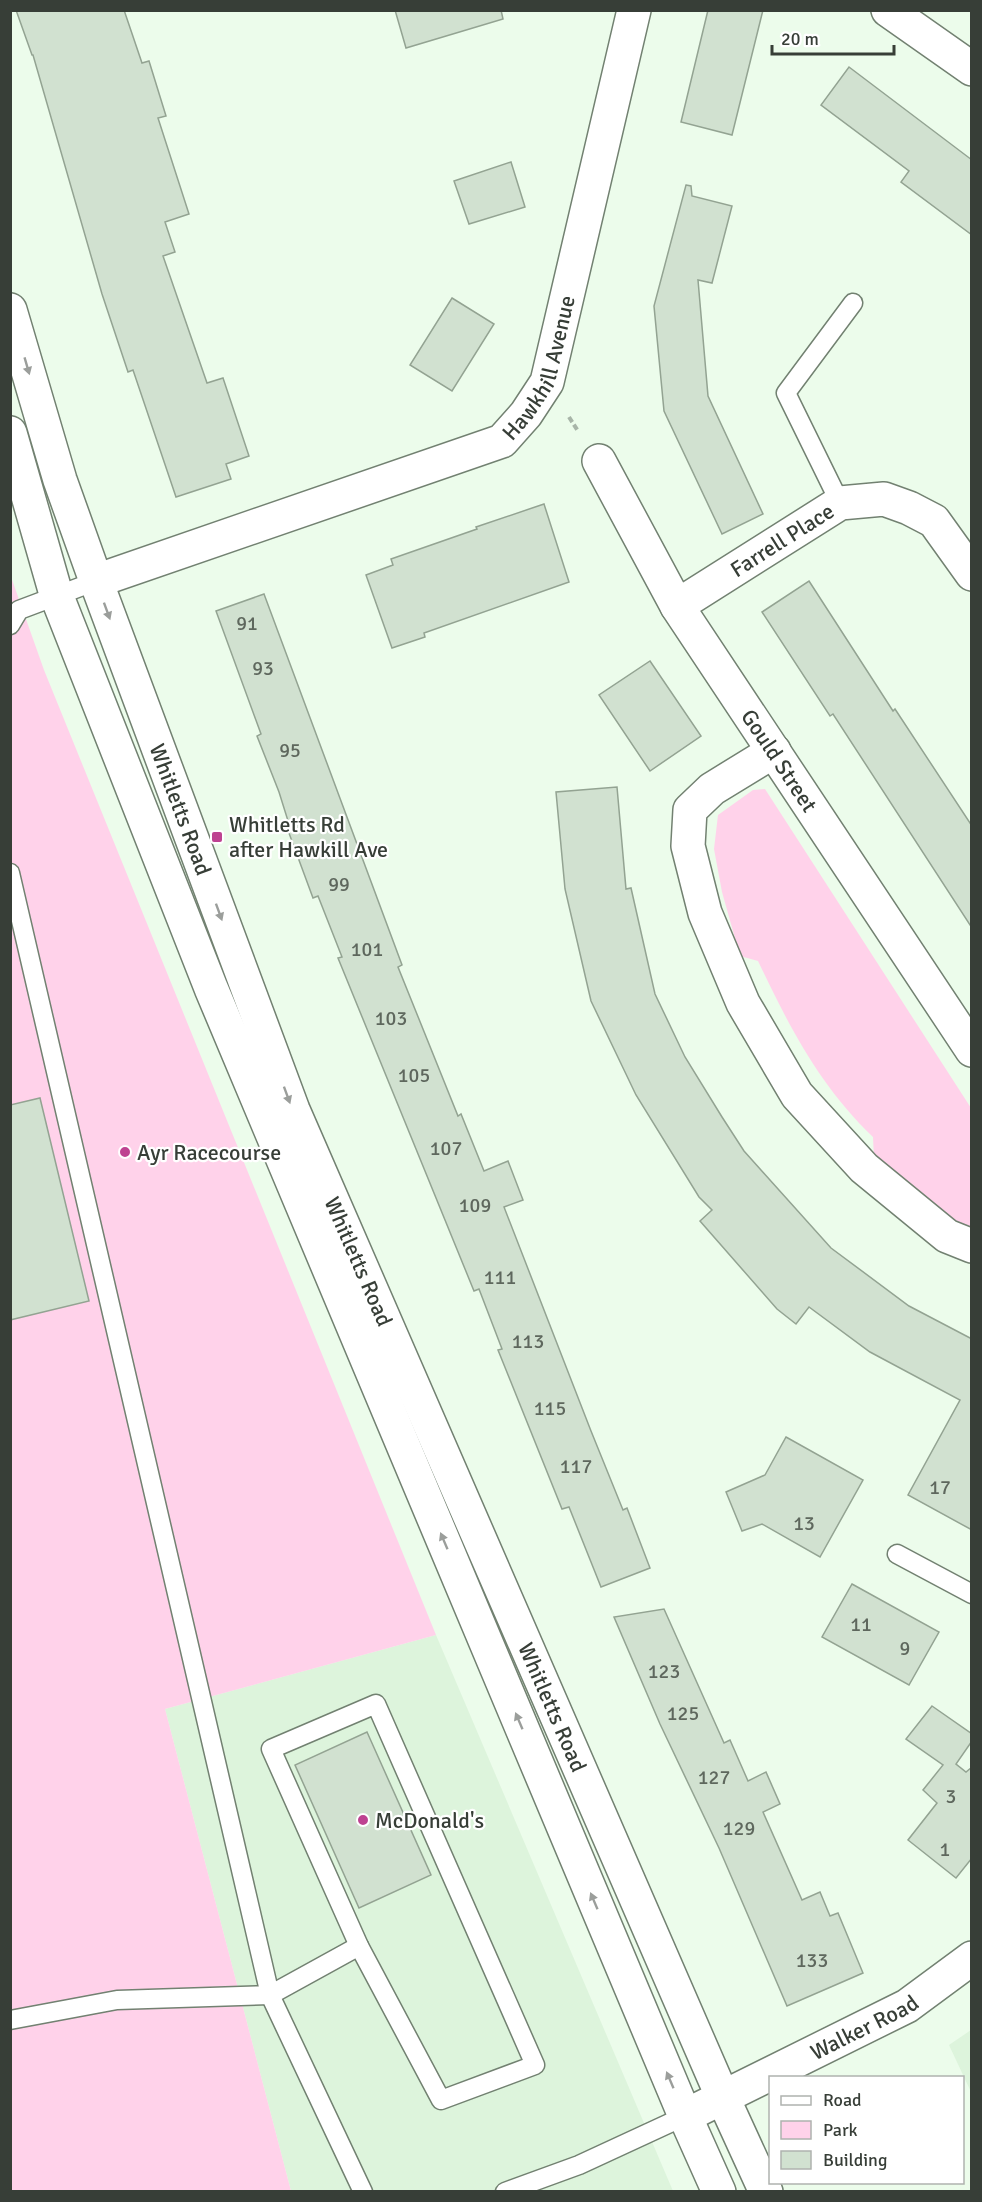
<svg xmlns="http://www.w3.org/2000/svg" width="982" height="2202" font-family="Signika,sans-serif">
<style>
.built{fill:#ddf4dc}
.green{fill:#ffd2ea}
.building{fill:#d1e1d0;stroke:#93a392;stroke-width:1.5}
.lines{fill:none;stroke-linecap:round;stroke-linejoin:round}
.service-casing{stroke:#728171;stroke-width:21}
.minor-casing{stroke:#728171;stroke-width:36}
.tertiary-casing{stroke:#728171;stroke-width:36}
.primary-casing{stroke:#728171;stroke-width:36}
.path{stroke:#a8b5a8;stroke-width:4;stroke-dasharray:6 3;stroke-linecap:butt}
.service{stroke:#fff;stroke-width:18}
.minor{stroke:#fff;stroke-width:33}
.tertiary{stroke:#fff;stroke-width:33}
.primary{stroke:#fff;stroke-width:33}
.oneway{fill:#9b9e9b}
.poi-dot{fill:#be4291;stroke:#fff;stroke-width:2}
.labels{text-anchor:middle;stroke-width:4.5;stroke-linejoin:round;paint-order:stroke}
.number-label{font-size:20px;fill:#5e675d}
.street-label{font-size:22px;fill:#373e37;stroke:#fff}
.poi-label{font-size:22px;fill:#373e37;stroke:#fff;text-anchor:start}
</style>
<rect width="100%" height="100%" fill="#ecfceb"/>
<g class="built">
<polygon points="436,1635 673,2191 291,2191 165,1709"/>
<polygon points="971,2030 971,2092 949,2045"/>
</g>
<g class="green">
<polygon points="10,574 44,670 436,1635 165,1709 291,2191 11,2191"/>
<path d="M765 789 971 1108V1229L966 1230 874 1158 873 1137C819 1085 790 1028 758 961L740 956 722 892 714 849 718 815 753 790Z"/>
</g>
<g class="building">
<polygon points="16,10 124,10 142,63 149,61 166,116 158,118 189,214 165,222 175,252 163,256 207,383 223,378 249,456 226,464 231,479 176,497 133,370 128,372 102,294 33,55 32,55"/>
<polygon points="395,10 501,10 503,19 406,48"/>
<polygon points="708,10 763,10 732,135 681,122"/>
<polygon points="849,67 972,160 972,235 901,182 909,171 821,105"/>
<polygon points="511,162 525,207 469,224 454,181"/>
<polygon points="686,185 691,186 692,196 732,206 712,283 698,280 708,396 763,514 722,534 664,411 654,306"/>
<polygon points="452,298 494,324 452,391 410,365"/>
<polygon points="544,504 569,582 424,633 425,637 392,648 366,575 393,565 391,559 477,529 476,527"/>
<polygon points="809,581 893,711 895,709 972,826 972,928 833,714 830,716 762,612"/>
<polygon points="264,594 402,965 398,967 458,1116 461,1114 484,1171 508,1161 523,1200 504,1207 591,1431 623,1510 627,1508 650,1568 601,1587 569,1507 562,1509 498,1350 502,1349 479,1289 474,1291 338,958 342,957 318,896 313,898 286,825 289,824 279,792 257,736 261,734 216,611"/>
<polygon points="650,661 701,736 650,771 599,695"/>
<polygon points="617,787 626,889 631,888 655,994 685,1057 722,1117 744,1151 831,1248 909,1306 972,1339 972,1530 908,1495 960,1400 870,1352 809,1307 796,1324 777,1309 700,1221 712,1210 699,1197 636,1095 591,1001 565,889 556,792"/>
<polygon points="40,1098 89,1301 10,1320 10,1105"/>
<polygon points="786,1437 863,1480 820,1557 762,1524 742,1531 726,1492 765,1475"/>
<polygon points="852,1584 939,1632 909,1685 822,1637"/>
<polygon points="664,1609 724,1743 730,1740 748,1781 766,1772 780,1804 763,1812 802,1900 820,1892 830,1916 838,1913 863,1973 787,2006 719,1848 660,1724 614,1617"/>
<polygon points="932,1706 972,1734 972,1741 956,1764 966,1772 972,1767 972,1858 956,1878 908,1840 937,1803 923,1790 943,1765 906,1739"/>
<polygon points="367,1732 431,1875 359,1908 295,1765"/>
</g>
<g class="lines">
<defs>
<g id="service">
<polyline points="840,503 786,393 853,303"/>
<polyline points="10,625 19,610 96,581"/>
<polyline points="10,873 270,1995 117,2000 10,2020"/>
<polyline points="897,1554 972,1594"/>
<polygon points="376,1704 535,2065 441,2100 359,1946 271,1749"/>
<polyline points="359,1946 270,1995 363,2192"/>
<polyline points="505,2192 579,2165 685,2116"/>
</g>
<g id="minor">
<polyline points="888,10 972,69"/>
<path id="s1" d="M599 461 677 606 972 1050"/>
<path id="s2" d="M96 581 502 441 526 414 547 382 634 10"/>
<path id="s3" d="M677 606 840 503 884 499 909 508 934 521 972 574"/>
<polyline points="774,751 712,789 690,810 688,846 705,913 743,1003 797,1095 864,1168 947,1236 972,1246"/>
</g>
<g id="tertiary">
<path id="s4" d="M685 2116 907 2006 972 1958"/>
</g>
<g id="primary">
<path id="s5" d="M10 310 60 480 96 581 293 1110 723 2098 766 2192"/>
<polyline points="10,433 56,594 211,988 685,2116 719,2192"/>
</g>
</defs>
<use href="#service" class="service-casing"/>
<use href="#minor" class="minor-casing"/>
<use href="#tertiary" class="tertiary-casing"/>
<use href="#primary" class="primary-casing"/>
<polyline class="path" points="569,417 578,431"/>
<use href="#service" class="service"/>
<use href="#minor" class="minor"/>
<use href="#tertiary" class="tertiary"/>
<use href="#primary" class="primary"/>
</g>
<defs><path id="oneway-solid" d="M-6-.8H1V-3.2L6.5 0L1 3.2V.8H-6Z" transform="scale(1.5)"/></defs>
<g class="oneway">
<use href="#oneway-solid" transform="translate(27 366) rotate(74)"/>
<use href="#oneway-solid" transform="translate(107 611) rotate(70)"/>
<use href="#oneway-solid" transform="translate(219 912) rotate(70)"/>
<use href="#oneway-solid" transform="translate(287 1095) rotate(70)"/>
<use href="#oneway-solid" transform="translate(444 1541) rotate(-113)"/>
<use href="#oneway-solid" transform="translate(519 1721) rotate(-113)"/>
<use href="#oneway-solid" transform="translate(594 1901) rotate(-113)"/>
<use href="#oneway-solid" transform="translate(670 2080) rotate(-113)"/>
</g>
<g class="poi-dot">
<rect x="211" y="831" width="12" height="12" rx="3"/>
<circle cx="125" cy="1152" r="6"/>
<circle cx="363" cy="1820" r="6"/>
</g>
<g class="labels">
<g class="number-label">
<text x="247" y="630">91</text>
<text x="263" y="675">93</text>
<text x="290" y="757">95</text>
<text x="339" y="891">99</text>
<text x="367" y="956">101</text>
<text x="391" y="1025">103</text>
<text x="414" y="1082">105</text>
<text x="446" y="1155">107</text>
<text x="475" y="1212">109</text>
<text x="500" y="1284">111</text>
<text x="528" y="1348">113</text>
<text x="550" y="1415">115</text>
<text x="576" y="1473">117</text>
<text x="940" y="1494">17</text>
<text x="804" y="1530">13</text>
<text x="861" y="1631">11</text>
<text x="905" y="1655">9</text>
<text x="664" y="1678">123</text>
<text x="683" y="1720">125</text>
<text x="714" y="1784">127</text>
<text x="951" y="1803">3</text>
<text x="739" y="1835">129</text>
<text x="945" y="1856">1</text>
<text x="812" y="1967">133</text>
</g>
<g class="street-label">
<text dy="8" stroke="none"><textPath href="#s2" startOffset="514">Hawkhill Avenue</textPath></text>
<text dy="8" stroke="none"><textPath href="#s3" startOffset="124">Farrell Place</textPath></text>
<text dy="8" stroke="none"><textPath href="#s1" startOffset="350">Gould Street</textPath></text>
<text dy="8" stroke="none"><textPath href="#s5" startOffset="528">Whitletts Road</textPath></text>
<text dy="8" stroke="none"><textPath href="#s5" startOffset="1014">Whitletts Road</textPath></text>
<text dy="8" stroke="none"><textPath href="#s5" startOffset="1500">Whitletts Road</textPath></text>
<text dy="8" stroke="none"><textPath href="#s4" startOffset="200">Walker Road</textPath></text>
</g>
<g class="poi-label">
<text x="229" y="832">Whitletts Rd<tspan x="229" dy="25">after Hawkill Ave</tspan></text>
<text x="137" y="1160">Ayr Racecourse</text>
<text x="375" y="1828">McDonald's</text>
</g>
</g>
<rect width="982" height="2202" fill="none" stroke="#373e37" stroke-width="24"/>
<rect x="769" y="2076" width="195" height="108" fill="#ffffff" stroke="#afb2af" stroke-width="1.5"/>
<rect x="781" y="2096" width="30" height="9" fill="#ffffff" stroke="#afb2af" stroke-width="1.5"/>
<text x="823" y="2106" font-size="18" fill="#373e37">Road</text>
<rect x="781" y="2121" width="30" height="18" fill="#ffd2ea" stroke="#afb2af" stroke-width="1.5"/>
<text x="823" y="2136" font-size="18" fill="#373e37">Park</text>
<rect x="781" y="2151" width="30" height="18" fill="#d1e1d0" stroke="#afb2af" stroke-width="1.5"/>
<text x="823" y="2166" font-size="18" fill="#373e37">Building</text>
<path d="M772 45v9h122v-9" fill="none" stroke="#373e37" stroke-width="3"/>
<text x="781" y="45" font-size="18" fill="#373e37" stroke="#ffffff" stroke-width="4.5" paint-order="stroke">20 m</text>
</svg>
